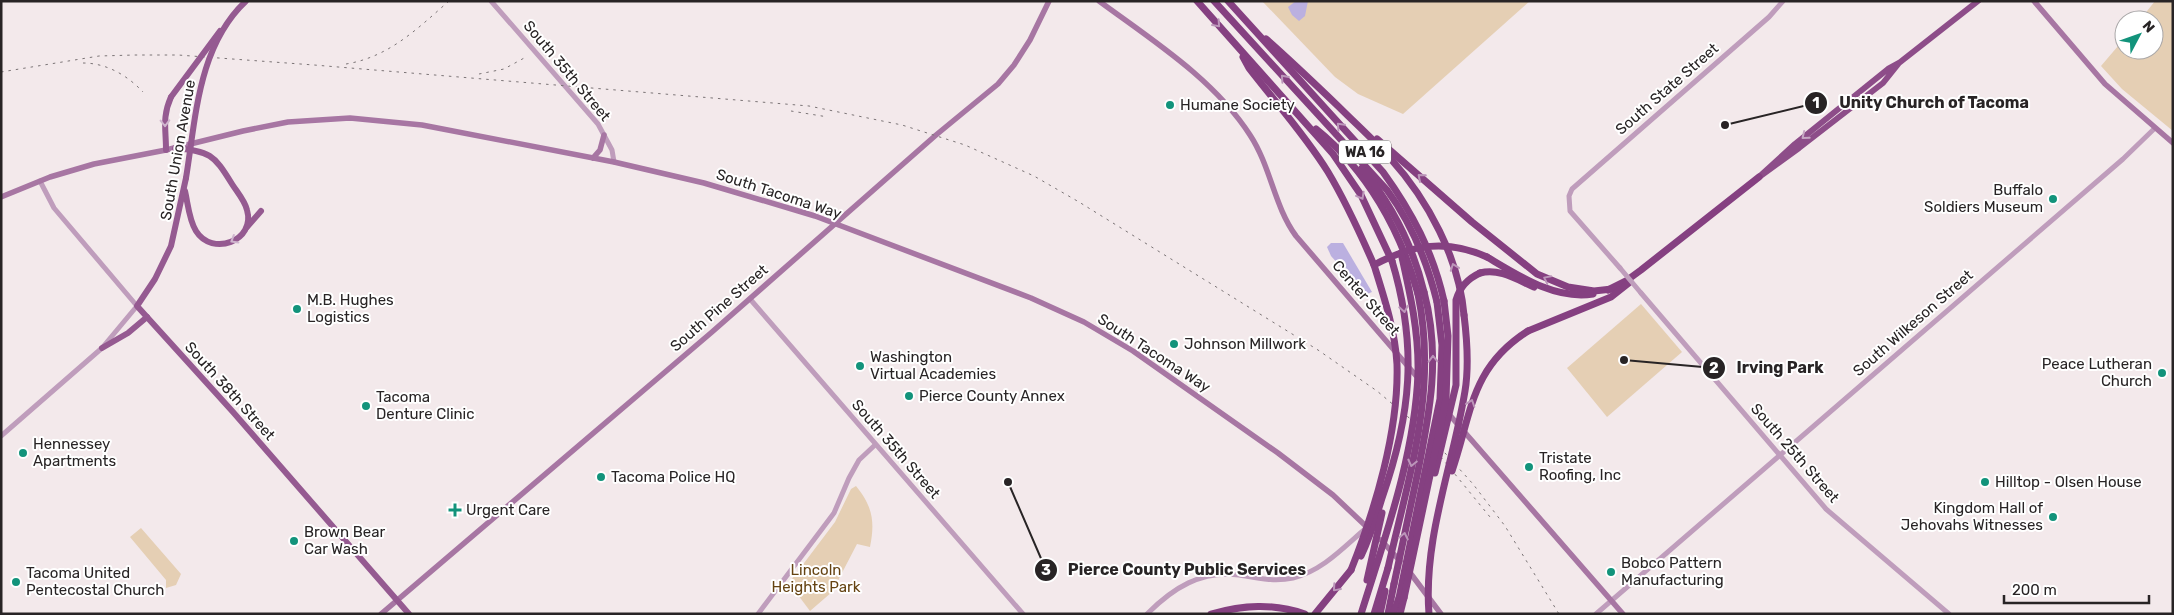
<svg xmlns="http://www.w3.org/2000/svg" width="2174" height="615" font-family="Rubik,sans-serif">
<style>
.green{fill:#e5cfb4}
.water{fill:#bbb0e0}
.lines{fill:none;stroke-linecap:round;stroke-linejoin:round}
.tertiary{stroke:#bf9dbc;stroke-width:5}
.secondary{stroke:#a776a3;stroke-width:5.5}
.primary{stroke:#955a91;stroke-width:6}
.trunk{stroke:#8d4d89;stroke-width:6}
.motorway{stroke:#854081;stroke-width:7}
.rail{stroke:#7b7476;stroke-width:1;stroke-dasharray:2.5 5;stroke-linecap:butt}
.tertiary-bridge{stroke:#bf9dbc;stroke-width:5}
.primary-bridge{stroke:#955a91;stroke-width:6}
.motorway-bridge{stroke:#854081;stroke-width:7}
.oneway{stroke:#bc96ba}
.oneway2{stroke:#cfb5ce}
.oneway3{stroke:#c6a6c4}
.poi-dot{fill:#12937b;stroke:#fff;stroke-width:2}
.labels{text-anchor:middle;stroke-width:4;stroke-linejoin:round;paint-order:stroke}
.shield{fill:#fff;stroke:#686666;stroke-width:1}
.shield-label{font-size:14px;font-weight:bold;fill:#282425}
.street-label{font-size:15px;fill:#282425;stroke:#fff}
.poi-label{font-size:15px;fill:#282425;stroke:#fff;text-anchor:start}
.park-label{font-size:15px;fill:#654312;stroke:#fff}
.leader{fill:none;stroke:#282425;stroke-width:2}
.callout-dot{fill:#282425;stroke:#fff;stroke-width:2}
.mark-label{font-size:15px;text-anchor:middle;font-weight:bold;fill:#fff}
.callout-label{font-size:16px;text-anchor:middle;font-weight:bold;fill:#282425;stroke:#fff;stroke-width:4;stroke-linejoin:round;paint-order:stroke}
</style>
<rect width="100%" height="100%" fill="#f3e9eb"/>
<g class="green">
<polygon points="1262,1 1530,1 1403,114 1358,94 1335,77"/>
<polygon points="2155,1 2173,1 2173,131 2122,89 2101,66 2124,39 2124,50 2154,50 2154,20 2140,20"/>
<polygon points="1641,304 1682,352 1607,417 1567,368"/>
<path d="M856 486C873 507 875 522 870 547L857 544 832 592 810 611 789 583 835 522 851 489Z"/>
<polygon points="141,528 181,574 176,585 166,588 166,580 130,537"/>
</g>
<g class="water">
<polygon points="1296,1 1308,1 1305,16 1299,21 1292,15 1288,7"/>
<polygon points="1331,243 1343,243 1372,292 1367,294 1363,292 1331,256 1327,247"/>
</g>
<g class="lines">
<g class="tertiary">
<polyline points="491,1 598,124 612,150 614,162"/>
<polyline points="1620,268 1570,211 1569,196 1572,189 1769,17 1783,1"/>
<polyline points="1641,293 1826,509 1949,614"/>
<polyline points="750,299 1023,614"/>
<polyline points="1,436 102,348 137,306 54,208 40,181"/>
<polyline points="758,614 834,513 849,478 859,460 875,445"/>
<path d="M1147 614C1173 588 1201 570 1239 575 1257 578 1274 582 1293 578 1322 571 1343 548 1365 529"/>
<polyline points="1596,614 2123,159 2155,128"/>
</g>
<g class="secondary">
<path d="M1099 1C1152 40 1214 79 1250 135 1271 167 1274 206 1296 236L1418 378"/>
<polyline points="2034,1 2105,84 2173,143"/>
<polyline points="593,158 600,150 604,135"/>
<polyline points="1,197 50,177 94,164 166,150 243,131 288,122 350,118 422,125 614,162 704,183 815,216 1031,298 1084,322 1133,351 1278,453 1333,495 1369,529"/>
<polyline points="1447,412 1623,614"/>
<polyline points="1381,540 1400,561"/>
<polyline points="1408,570 1441,614"/>
<polyline points="381,614 712,332 936,135 998,84 1014,65 1030,40 1049,1"/>
</g>
<g class="primary">
<path d="M175 148C210 152 213 153 232 184 237 192 245 201 247 210 256 241 212 257 196 231 189 220 188 204 185 191"/>
<path d="M166 150C166 129 162 117 171 97"/>
<polyline points="186,178 171,246 155,279 137,306 233,412 409,614"/>
<polyline points="247,227 261,211"/>
<polyline points="102,348 128,333 147,317"/>
</g>
<polyline class="trunk" points="1899,63 1883,83 1799,148 1759,177 1795,144 1888,69 1899,63 1978,1"/>
<g class="motorway">
<polyline points="1197,1 1333,154 1361,195 1392,261"/>
<path d="M1214 1 1387 190C1412 224 1427 261 1437 302"/>
<path d="M1228 1 1383 172C1412 212 1433 252 1444 301"/>
<path d="M1266 39C1291 61 1315 84 1339 107 1356 124 1374 140 1390 158 1428 200 1459 258 1464 315"/>
<path d="M1243 57 1249 68C1276 103 1305 135 1328 172 1346 202 1360 233 1374 265"/>
<path d="M1316 129C1367 170 1401 231 1418 294"/>
<polyline points="1377,139 1472,222 1537,274 1568,287 1594,291 1612,289"/>
<path d="M1362 168C1392 205 1413 246 1424 292"/>
<path d="M1487 257C1519 276 1555 300 1593 294"/>
<path d="M1480 273C1499 268 1516 279 1534 287"/>
<polyline points="1608,290 1626,281 1641,270 1759,177"/>
<polyline points="1528,331 1611,297 1630,282"/>
<path d="M1211 614C1243 605 1273 603 1305 614"/>
<polyline points="1315,614 1351,570"/>
<polyline points="1374,614 1388,568"/>
<polyline points="1380,614 1385,591"/>
<polyline points="1388,614 1394,584"/>
<polyline points="1393,614 1399,598"/>
<polyline points="1400,614 1404,598"/>
</g>
<g class="rail">
<path d="M83 63C106 63 127 75 143 92"/>
<path d="M346 64C389 57 417 29 449 1"/>
<polyline points="1,72 99,56 135,55 178,55 314,65 809,106 902,125 965,145 1034,176 1079,202 1318,350 1377,391 1426,432 1473,484 1505,526 1559,614"/>
<polyline points="479,74 504,69 526,57"/>
<polyline points="791,111 828,117"/>
<polyline points="1436,451 1490,517"/>
</g>
<polyline class="tertiary-bridge" points="1620,268 1641,293"/>
<g class="primary-bridge">
<polyline points="171,97 220,31"/>
<path d="M186 178C196 117 198 46 246 1"/>
</g>
<g class="motorway-bridge">
<path d="M1452 471C1472 413 1470 368 1528 331"/>
<path d="M1435 473 1456 385V300C1460 287 1467 279 1480 273"/>
<path d="M1361 556C1370 537 1376 518 1382 498 1411 415 1418 347 1392 261"/>
<path d="M1388 568C1409 475 1438 390 1418 294"/>
<path d="M1351 570C1375 510 1399 430 1397 364 1395 330 1384 297 1374 265 1413 244 1447 239 1487 257"/>
<polyline points="1367,580 1382,513"/>
<path d="M1394 584C1402 548 1409 512 1417 476 1430 412 1441 356 1424 292"/>
<polyline points="1399,598 1440,399 1442,345 1437,302"/>
<polyline points="1404,598 1446,400 1448,336 1444,301"/>
<path d="M1361 614C1385 537 1415 455 1418 373 1419 332 1410 293 1401 253"/>
<path d="M1429 614C1423 539 1453 465 1465 391 1469 367 1467 339 1464 315"/>
</g>
</g>
<defs><path id="oneway-chevron" d="M-2-3.5L2.5 0L-2 3.5" fill="none" stroke-width="1.6" stroke-linecap="round" stroke-linejoin="round" transform="scale(1.25)"/></defs>
<g class="oneway">
<use href="#oneway-chevron" transform="translate(1217 24) rotate(48)"/>
<use href="#oneway-chevron" transform="translate(1284 78) rotate(-132)"/>
<use href="#oneway-chevron" transform="translate(1340 126) rotate(-133)"/>
<use href="#oneway-chevron" transform="translate(1421 177) rotate(-139)"/>
<use href="#oneway-chevron" transform="translate(1361 196) rotate(61)"/>
<use href="#oneway-chevron" transform="translate(1454 267) rotate(-110)"/>
<use href="#oneway-chevron" transform="translate(1547 279) rotate(-154)"/>
<use href="#oneway-chevron" transform="translate(1404 309) rotate(80)"/>
<use href="#oneway-chevron" transform="translate(1433 359) rotate(-91)"/>
<use href="#oneway-chevron" transform="translate(1471 403) rotate(-71)"/>
<use href="#oneway-chevron" transform="translate(1412 463) rotate(103)"/>
<use href="#oneway-chevron" transform="translate(1404 536) rotate(-78)"/>
<use href="#oneway-chevron" transform="translate(1336 588) rotate(131)"/>
</g>
<g class="oneway2">
<use href="#oneway-chevron" transform="translate(165 123) rotate(89)"/>
<use href="#oneway-chevron" transform="translate(234 240) rotate(149)"/>
</g>
<use class="oneway3" href="#oneway-chevron" transform="translate(1805 136) rotate(141)"/>
<g class="poi-dot">
<circle cx="1170" cy="105" r="5"/>
<circle cx="2053" cy="199" r="5"/>
<circle cx="297" cy="309" r="5"/>
<circle cx="1174" cy="344" r="5"/>
<circle cx="860" cy="366" r="5"/>
<circle cx="2162" cy="373" r="5"/>
<circle cx="909" cy="396" r="5"/>
<circle cx="366" cy="406" r="5"/>
<circle cx="23" cy="453" r="5"/>
<circle cx="1529" cy="467" r="5"/>
<circle cx="601" cy="477" r="5"/>
<circle cx="1985" cy="482" r="5"/>
<path d="M452.5 502.5h5v5h5v5h-5v5h-5v-5h-5v-5h5z"/>
<circle cx="2053" cy="517" r="5"/>
<circle cx="294" cy="541" r="5"/>
<circle cx="1611" cy="572" r="5"/>
<circle cx="16" cy="582" r="5"/>
</g>
<g class="labels">
<rect class="shield" x="1339" y="140.5" width="52" height="23" rx="4"/>
<g class="shield-label">
<text x="1365" y="157">WA 16</text>
</g>
<g class="street-label">
<text transform="translate(567 71) rotate(50)" y="5">South 35th Street</text>
<text transform="translate(1667 89) rotate(-41)" y="5">South State Street</text>
<text transform="translate(178 150) rotate(-80)" y="5">South Union Avenue</text>
<text transform="translate(779 194) rotate(18)" y="5">South Tacoma Way</text>
<text transform="translate(1366 298) rotate(49)" y="5">Center Street</text>
<text transform="translate(719 308) rotate(-41)" y="5">South Pine Street</text>
<text transform="translate(1913 323) rotate(-41)" y="5">South Wilkeson Street</text>
<text transform="translate(1154 353) rotate(33)" y="5">South Tacoma Way</text>
<text transform="translate(230 391) rotate(48)" y="5">South 38th Street</text>
<text transform="translate(896 449) rotate(49)" y="5">South 35th Street</text>
<text transform="translate(1795 453) rotate(49)" y="5">South 25th Street</text>
</g>
<g class="poi-label">
<text x="1180" y="110">Humane Society</text>
<text x="2043" y="195" text-anchor="end">Buffalo<tspan x="2043" dy="17">Soldiers Museum</tspan></text>
<text x="307" y="305">M.B. Hughes<tspan x="307" dy="17">Logistics</tspan></text>
<text x="1184" y="349">Johnson Millwork</text>
<text x="870" y="362">Washington<tspan x="870" dy="17">Virtual Academies</tspan></text>
<text x="2152" y="369" text-anchor="end">Peace Lutheran<tspan x="2152" dy="17">Church</tspan></text>
<text x="919" y="401">Pierce County Annex</text>
<text x="376" y="402">Tacoma<tspan x="376" dy="17">Denture Clinic</tspan></text>
<text x="33" y="449">Hennessey<tspan x="33" dy="17">Apartments</tspan></text>
<text x="1539" y="463">Tristate<tspan x="1539" dy="17">Roofing, Inc</tspan></text>
<text x="611" y="482">Tacoma Police HQ</text>
<text x="1995" y="487">Hilltop - Olsen House</text>
<text x="2043" y="513" text-anchor="end">Kingdom Hall of<tspan x="2043" dy="17">Jehovahs Witnesses</tspan></text>
<text x="466" y="515">Urgent Care</text>
<text x="304" y="537">Brown Bear<tspan x="304" dy="17">Car Wash</tspan></text>
<text x="1621" y="568">Bobco Pattern<tspan x="1621" dy="17">Manufacturing</tspan></text>
<text x="26" y="578">Tacoma United<tspan x="26" dy="17">Pentecostal Church</tspan></text>
</g>
<g class="park-label">
<text x="816" y="575">Lincoln<tspan x="816" dy="17">Heights Park</tspan></text>
</g>
</g>
<path class="leader" d="M1725 125L1816 103M1624 360L1714 368M1008 482L1046 570"/>
<g class="callout-dot">
<circle cx="1725" cy="125" r="5"/>
<circle cx="1624" cy="360" r="5"/>
<circle cx="1008" cy="482" r="5"/>
<circle cx="1816" cy="103" r="12"/>
<circle cx="1714" cy="368" r="12"/>
<circle cx="1046" cy="570" r="12"/>
</g>
<g class="mark-label">
<text x="1816" y="108">1</text>
<text x="1714" y="373">2</text>
<text x="1046" y="575">3</text>
</g>
<g class="callout-label">
<text x="1934" y="108">Unity Church of Tacoma</text>
<text x="1780" y="373">Irving Park</text>
<text x="1187" y="575">Pierce County Public Services</text>
</g>
<rect width="2174" height="615" fill="none" stroke="#282425" stroke-width="5"/>
<g transform="translate(2139 35) rotate(49)"><circle r="24" fill="#ffffff" stroke="#a9a7a8"/>
<path d="M0-4L9 19L0 12L-9 19Z" fill="#12937b"/>
<text y="-8" font-size="14" font-weight="bold" text-anchor="middle" fill="#282425">N</text>
</g>
<path d="M2004 595v8h145v-8" fill="none" stroke="#282425" stroke-width="2.5"/>
<text x="2012" y="595" font-size="15" fill="#282425" stroke="#ffffff" stroke-width="4" paint-order="stroke">200 m</text>
</svg>
